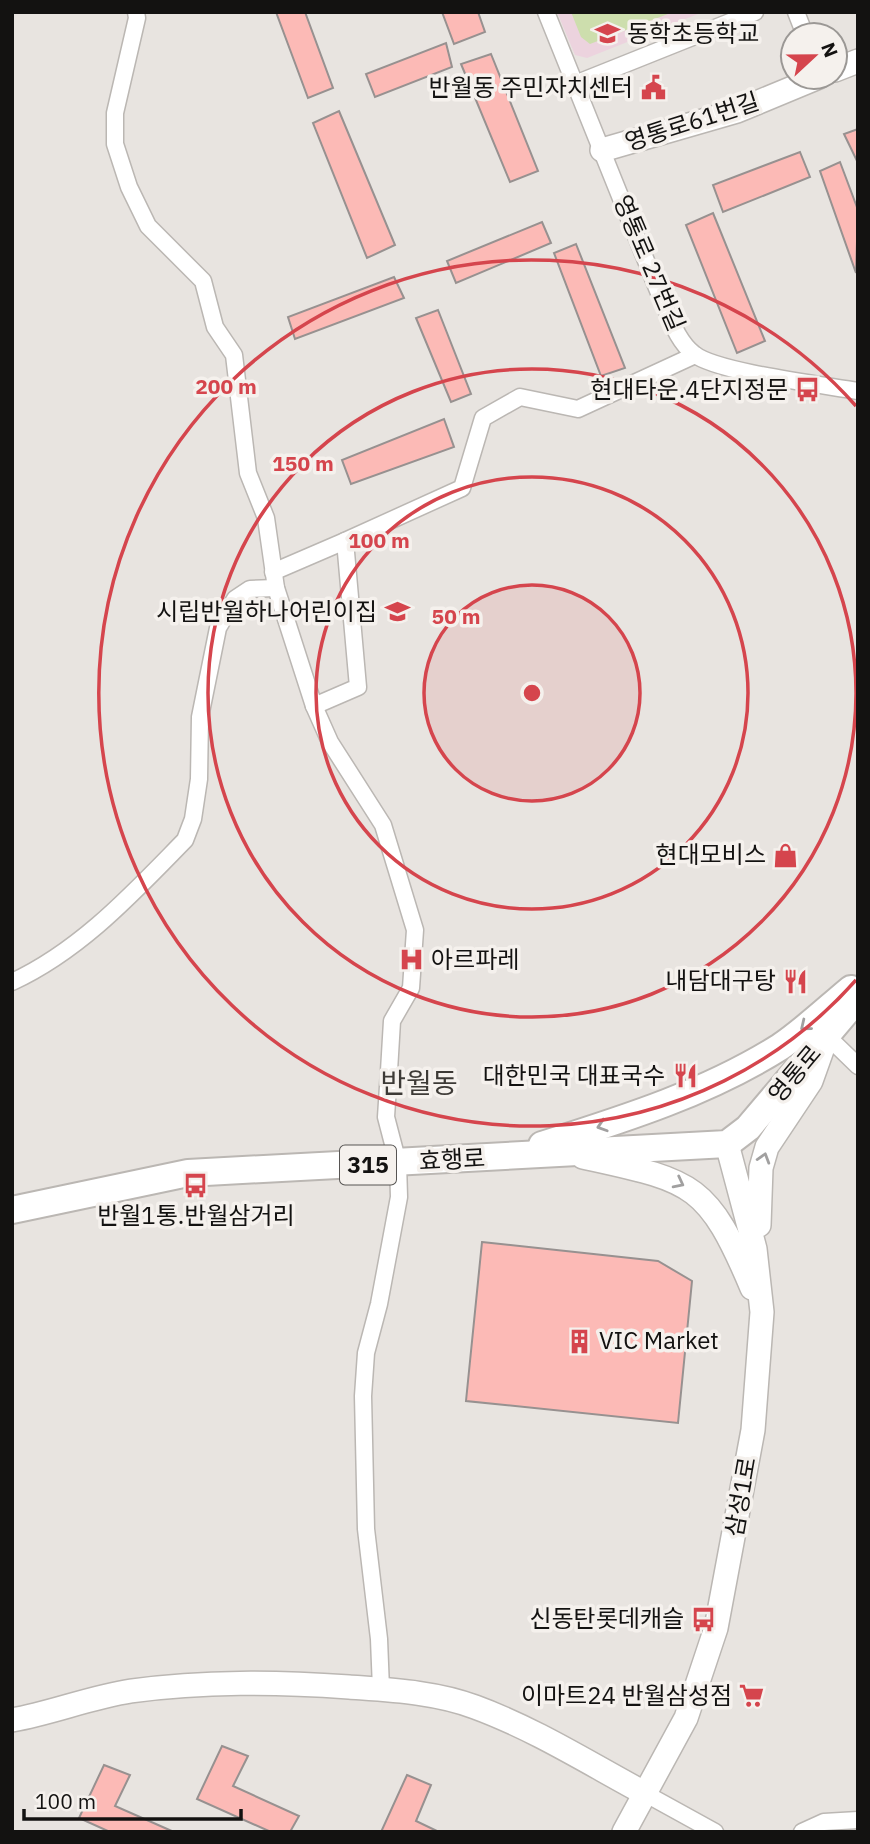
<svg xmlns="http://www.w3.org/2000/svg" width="870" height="1844" font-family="'IBM Plex Sans','Noto Sans KR',sans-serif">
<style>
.education{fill:#ecd3de}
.green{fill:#cddead}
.building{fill:#fcbab6;stroke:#979190;stroke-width:2}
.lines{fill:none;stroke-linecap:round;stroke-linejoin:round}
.street-casing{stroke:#bbb7b3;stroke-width:19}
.secondary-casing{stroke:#bbb7b3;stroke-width:26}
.primary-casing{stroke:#bbb7b3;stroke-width:30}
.street{stroke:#fff;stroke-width:16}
.secondary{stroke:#fff;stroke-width:23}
.primary{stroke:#fff;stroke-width:26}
.oneway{stroke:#a1a0a0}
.ring{fill:none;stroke:#d5454d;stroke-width:3.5}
.labels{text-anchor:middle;stroke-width:7;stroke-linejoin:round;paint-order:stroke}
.shield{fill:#f5f1ed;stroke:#575553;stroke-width:2}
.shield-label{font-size:23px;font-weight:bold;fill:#131211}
.poi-label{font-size:24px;fill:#131211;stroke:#f5f1ed;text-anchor:end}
.street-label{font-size:24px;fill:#131211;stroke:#f5f1ed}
.quarter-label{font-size:28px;fill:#3d3a36;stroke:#f5f1ed}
.centre{fill:#d5454d;stroke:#f5f1ed;stroke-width:3.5}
.ring-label{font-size:21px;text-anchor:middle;font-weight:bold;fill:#d5454d;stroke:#f5f1ed;stroke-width:7;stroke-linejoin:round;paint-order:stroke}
</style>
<rect width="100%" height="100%" fill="#e8e4e0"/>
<polygon class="education" points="557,12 703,12 587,58 575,55"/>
<polygon class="green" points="571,12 673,12 590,44 581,37"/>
<g class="building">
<polygon points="276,12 305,12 333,88 308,98"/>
<polygon points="442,12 478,12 485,32 454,44"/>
<polygon points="446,43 452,67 375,97 366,74"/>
<polygon points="491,54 538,171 510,182 461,64"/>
<polygon points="339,111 395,245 367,258 313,123"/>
<polygon points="858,129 858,163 844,134"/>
<polygon points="800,152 810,177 723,212 713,185"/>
<polygon points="840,162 858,210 856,273 820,171"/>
<polygon points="713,213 765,341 737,353 686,225"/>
<polygon points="542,222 551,243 456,283 447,261"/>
<polygon points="576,244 625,368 601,376 554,253"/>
<polygon points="394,277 404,298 295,339 288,317"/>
<polygon points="438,310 471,394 451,402 416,318"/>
<polygon points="444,419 454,447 351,484 342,460"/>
<polygon points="482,1242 658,1261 692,1281 678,1423 466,1401"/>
<polygon points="222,1746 248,1756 233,1786 299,1816 290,1832 271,1832 197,1799"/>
<polygon points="104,1765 130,1775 115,1806 174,1832 110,1832 79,1818"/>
<polygon points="407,1775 431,1785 416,1821 439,1832 381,1832"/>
</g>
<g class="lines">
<defs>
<g id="street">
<polyline points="136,12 137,18 115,113 115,144 129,187 148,226 203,281 215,327 234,355 248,473 266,518 276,588 314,706 330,742 383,825 415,930 411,988 392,1021 389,1071 386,1117 398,1163 399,1197 379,1304 366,1353 363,1396 366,1529 379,1639 381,1689"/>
<path d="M546 12 661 298C670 317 677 341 694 354 716 372 824 385 858 391"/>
<polyline points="796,12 805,35"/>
<polyline points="575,84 755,12"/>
<polyline points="273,572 345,541"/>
<polyline points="314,706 358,687 345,541 462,488 483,418 520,397 578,409 695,355"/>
<path d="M12 982C81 950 133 893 185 840L193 819 199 779 200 717 218 628 235 599 250 589 276 588"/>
<polyline points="827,1036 858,1066"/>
<polyline points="646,1794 715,1832"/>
<polyline points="802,1832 824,1822 858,1820"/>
</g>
<g id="secondary">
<polyline points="835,70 858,61"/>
<polyline points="602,150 737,111 819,77"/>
<path d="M583 1157C692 1181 707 1181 752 1288"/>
<polyline points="759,1225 761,1168 767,1147 811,1081 826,1039"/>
<path d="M12 1720C52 1713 91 1697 131 1691 205 1681 275 1682 349 1687 390 1690 436 1692 475 1707 535 1729 590 1764 646 1794"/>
<polyline points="624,1832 686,1718 716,1628 753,1430 762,1312 755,1249 727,1144"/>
</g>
<g id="primary">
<path d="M542 1145C624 1119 707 1093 780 1047 805 1030 828 1008 851 989"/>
<polyline points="12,1210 188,1173 727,1144 748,1128 858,998"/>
</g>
</defs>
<use href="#street" class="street-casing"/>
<use href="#secondary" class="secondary-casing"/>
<use href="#primary" class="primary-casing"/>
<use href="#street" class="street"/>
<use href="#secondary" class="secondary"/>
<use href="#primary" class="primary"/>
</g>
<defs><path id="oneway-chevron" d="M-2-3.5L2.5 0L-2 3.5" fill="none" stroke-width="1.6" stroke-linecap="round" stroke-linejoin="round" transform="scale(1.75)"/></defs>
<g class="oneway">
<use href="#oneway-chevron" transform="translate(805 1026) rotate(141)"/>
<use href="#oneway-chevron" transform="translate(602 1126) rotate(162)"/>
<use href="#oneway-chevron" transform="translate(764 1158) rotate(-73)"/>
<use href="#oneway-chevron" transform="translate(679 1183) rotate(27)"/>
</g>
<circle cx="532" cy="693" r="108" fill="#d5454d" fill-opacity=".12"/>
<g class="ring">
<circle cx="532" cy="693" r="108"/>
<circle cx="532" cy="693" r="216"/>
<circle cx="532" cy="693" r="324"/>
<path d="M856 980A433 433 0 1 1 856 406"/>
</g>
<defs>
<symbol id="school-bare" viewBox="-9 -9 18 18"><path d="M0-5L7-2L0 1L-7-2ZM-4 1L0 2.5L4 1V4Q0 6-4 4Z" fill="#d5454d" stroke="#f5f1ed" stroke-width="2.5" paint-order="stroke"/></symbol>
<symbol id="civic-bare" viewBox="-9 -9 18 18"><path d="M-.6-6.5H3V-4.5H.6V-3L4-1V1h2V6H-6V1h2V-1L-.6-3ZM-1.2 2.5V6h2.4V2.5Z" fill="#d5454d" stroke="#f5f1ed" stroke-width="2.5" paint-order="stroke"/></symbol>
<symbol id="bus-bare" viewBox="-9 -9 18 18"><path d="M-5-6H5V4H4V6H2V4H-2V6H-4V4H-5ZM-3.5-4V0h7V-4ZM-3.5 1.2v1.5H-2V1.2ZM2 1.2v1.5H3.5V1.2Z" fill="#d5454d" stroke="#f5f1ed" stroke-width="2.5" paint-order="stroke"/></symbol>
<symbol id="shop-bare" viewBox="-9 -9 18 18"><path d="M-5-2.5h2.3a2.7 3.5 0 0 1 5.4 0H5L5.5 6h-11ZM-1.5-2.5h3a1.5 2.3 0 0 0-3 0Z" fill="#d5454d" stroke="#f5f1ed" stroke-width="2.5" paint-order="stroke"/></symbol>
<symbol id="hospital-bare" viewBox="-9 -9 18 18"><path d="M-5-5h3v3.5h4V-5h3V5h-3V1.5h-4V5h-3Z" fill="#d5454d" stroke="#f5f1ed" stroke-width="2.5" paint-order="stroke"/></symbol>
<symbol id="restaurant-bare" viewBox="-9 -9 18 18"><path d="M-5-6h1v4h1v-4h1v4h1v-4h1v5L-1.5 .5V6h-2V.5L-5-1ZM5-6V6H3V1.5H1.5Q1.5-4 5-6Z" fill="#d5454d" stroke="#f5f1ed" stroke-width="2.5" paint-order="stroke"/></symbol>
<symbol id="building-bare" viewBox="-9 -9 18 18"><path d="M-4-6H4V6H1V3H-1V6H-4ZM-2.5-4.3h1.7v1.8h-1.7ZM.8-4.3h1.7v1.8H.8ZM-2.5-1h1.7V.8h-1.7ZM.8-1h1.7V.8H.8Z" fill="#d5454d" stroke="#f5f1ed" stroke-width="2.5" paint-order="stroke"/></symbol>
<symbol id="supermarket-bare" viewBox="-9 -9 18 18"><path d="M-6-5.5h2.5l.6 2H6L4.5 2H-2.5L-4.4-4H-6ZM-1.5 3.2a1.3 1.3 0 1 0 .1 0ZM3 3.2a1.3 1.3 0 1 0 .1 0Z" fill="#d5454d" stroke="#f5f1ed" stroke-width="2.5" paint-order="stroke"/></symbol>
</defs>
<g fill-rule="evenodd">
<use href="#school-bare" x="590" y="16" width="35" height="35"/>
<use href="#civic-bare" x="636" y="70" width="35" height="35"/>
<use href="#bus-bare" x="790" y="372" width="35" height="35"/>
<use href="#school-bare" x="380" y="594" width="35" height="35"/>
<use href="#shop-bare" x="768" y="838" width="35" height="35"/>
<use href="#hospital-bare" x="394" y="942" width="35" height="35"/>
<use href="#restaurant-bare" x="778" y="964" width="35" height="35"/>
<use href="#restaurant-bare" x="668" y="1058" width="35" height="35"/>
<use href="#bus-bare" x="178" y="1168" width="35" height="35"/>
<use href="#building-bare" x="562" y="1324" width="35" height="35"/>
<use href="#bus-bare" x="686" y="1602" width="35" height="35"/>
<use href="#supermarket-bare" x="734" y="1678" width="35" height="35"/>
</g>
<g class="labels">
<rect class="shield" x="340" y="1145.5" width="56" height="39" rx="5"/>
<g class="shield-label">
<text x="368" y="1173">315</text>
</g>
<g class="poi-label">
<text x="627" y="42" text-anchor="start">동학초등학교</text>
<text x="633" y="96">반월동 주민자치센터</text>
<text x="788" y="398">현대타운.4단지정문</text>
<text x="377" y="620">시립반월하나어린이집</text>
<text x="766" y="863">현대모비스</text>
<text x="431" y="968" text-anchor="start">아르파레</text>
<text x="776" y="989">내담대구탕</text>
<text x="665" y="1084">대한민국 대표국수</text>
<text x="196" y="1224" text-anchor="middle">반월1통.반월삼거리</text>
<text x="599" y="1349" text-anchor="start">VIC Market</text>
<text x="684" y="1627">신동탄롯데캐슬</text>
<text x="732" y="1704">이마트24 반월삼성점</text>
</g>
<g class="street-label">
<text transform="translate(692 122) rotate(-18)" y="8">영통로61번길</text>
<text transform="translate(649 263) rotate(67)" y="8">영통로 27번길</text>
<text transform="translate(795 1074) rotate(-50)" y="8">영통로</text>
<text transform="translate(452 1160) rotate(-3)" y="8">효행로</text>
<text transform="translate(741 1497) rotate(-80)" y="8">삼성1로</text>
</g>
<g class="quarter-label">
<text x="419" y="1093">반월동</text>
</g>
</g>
<circle cx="532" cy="693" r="10" class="centre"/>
<g class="ring-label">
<text x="226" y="394">200 m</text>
<text x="303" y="471">150 m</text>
<text x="379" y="548">100 m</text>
<text x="456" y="624">50 m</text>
</g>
<rect width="870" height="1844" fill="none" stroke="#131211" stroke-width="28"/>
<g transform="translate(814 56) rotate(68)"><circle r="33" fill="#f5f1ed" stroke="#9b9895" stroke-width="2"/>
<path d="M0-5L12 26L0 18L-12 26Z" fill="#d5454d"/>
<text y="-10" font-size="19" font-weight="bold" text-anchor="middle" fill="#131211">N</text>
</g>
<path d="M24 1809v10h217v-10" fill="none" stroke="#131211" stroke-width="3.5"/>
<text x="35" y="1809" font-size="21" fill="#131211" stroke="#f5f1ed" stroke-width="5" paint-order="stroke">100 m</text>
</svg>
